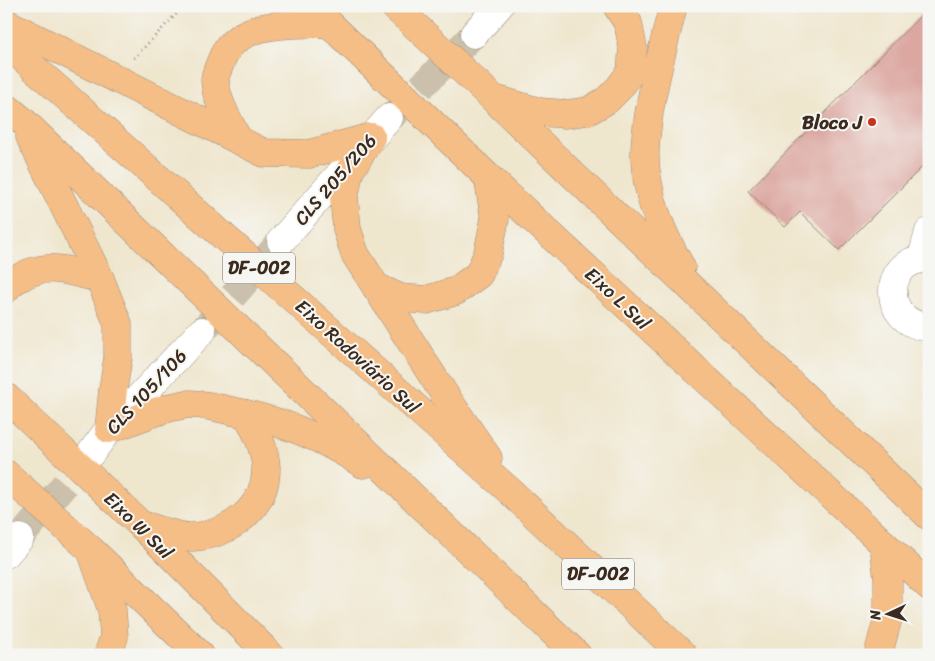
<svg xmlns="http://www.w3.org/2000/svg" width="935" height="661" font-family="Sriracha,sans-serif">
<style>
.building{fill:#dca7a1}
.lines{fill:none;stroke-linecap:round;stroke-linejoin:round}
.minor-tunnel{stroke:#cbc0ab;stroke-width:28;stroke-dasharray:28 14;stroke-linecap:butt}
.minor-casing{stroke:#958876;stroke-width:29}
.major-casing{stroke:#958876;stroke-width:29}
.highway-casing{stroke:#958876;stroke-width:29}
.path{stroke:#958876;stroke-width:3;stroke-dasharray:1 4;stroke-linecap:butt}
.minor{stroke:#fff;stroke-width:28}
.major{stroke:#f6be87;stroke-width:28}
.highway{stroke:#f6be87;stroke-width:28}
.poi-dot{fill:#c8321e;stroke:#f6f6f2;stroke-width:2}
.labels{text-anchor:middle;stroke-width:4;stroke-linejoin:round;paint-order:stroke}
.shield{fill:#f6f6f2;stroke:#73675e;stroke-width:1}
.shield-label{font-size:18px;font-weight:bold;fill:#3b2a1e}
.poi-label{font-size:19px;font-weight:bold;fill:#3b2a1e;stroke:#f6f6f2;text-anchor:end}
.street-label{font-size:19px;fill:#3b2a1e;stroke:#f6f6f2}
</style>
<rect width="100%" height="100%" fill="#f6f6f2"/>
<filter id="ink" filterUnits="userSpaceOnUse"><feTurbulence type="fractalNoise" baseFrequency=".02" numOctaves="2"/><feDisplacementMap in="SourceGraphic" scale="10" xChannelSelector="R" yChannelSelector="G"/><feConvolveMatrix kernelMatrix="1 2 1 2 8 2 1 2 1" color-interpolation-filters="sRGB"/></filter>
<filter id="wash" filterUnits="userSpaceOnUse"><feTurbulence type="fractalNoise" baseFrequency=".0096" numOctaves="4" result="noise"/><feDisplacementMap in="SourceGraphic" scale="20" xChannelSelector="R" yChannelSelector="G"/><feGaussianBlur stdDeviation="1.12" result="paint"/><feColorMatrix in="noise" values="0 0 0 0 0 0 0 0 0 0 0 0 0 0 0 0 0 1.4 0 .05"/><feComposite in="paint" operator="in"/></filter>
<g filter="url(#wash)">
<rect width="100%" height="100%" fill="#efe6ce"/>
<g id="blocks">
<polygon class="building" points="929,7 929,160 839,250 800,212 785,227 748,191"/>
</g>
</g>
<g filter="url(#ink)">
<use href="#blocks" fill-opacity="0" stroke="#958876" stroke-width="1"/>
<g class="lines">
<g class="minor-tunnel">
<polyline points="391,117 474,34"/>
<polyline points="205,328 281,241"/>
<polyline points="20,538 91,453"/>
</g>
<defs>
<g id="minor">
<polyline points="474,34 499,6"/>
<polyline points="281,241 389,118"/>
<polyline points="922,258 929,232"/>
<path d="M929 259C883 256 879 324 929 327"/>
<polyline points="91,453 109,429 202,331"/>
<polyline points="6,554 20,538"/>
</g>
<g id="major">
<polyline points="311,6 488,177 929,586"/>
<polyline points="394,6 495,100 929,516"/>
<path d="M673 6C665 40 656 73 650 107 647 128 643 149 646 171 651 208 663 235 681 267"/>
<polyline points="498,100 540,112 566,114 588,111 607,100 619,88 631,72 633,48 628,23 617,6"/>
<path d="M238 140C229 121 216 101 215 80 215 74 219 67 221 61 236 19 292 25 329 23"/>
<polyline points="376,287 400,298 426,300 456,291 479,274 488,253 495,219 488,177"/>
<path d="M6 289C10 283 15 280 21 277 46 261 75 272 100 279"/>
<polyline points="6,397 141,525 270,655"/>
<polyline points="6,474 91,550 200,655"/>
<path d="M141 525C154 528 181 538 193 537 231 534 266 508 266 468 265 448 256 431 247 414"/>
<polyline points="92,553 112,610 114,637 108,655"/>
</g>
<g id="highway">
<polyline points="6,23 264,153 309,154 371,137"/>
<polyline points="6,43 512,493 683,655"/>
<polyline points="6,107 22,120 577,655"/>
<path d="M30 137 100 279 118 324V358L113 389 109 429C134 421 164 406 190 404 204 404 219 408 232 411 282 421 320 436 363 464"/>
<polyline points="371,137 349,172 344,198 347,229 355,254 376,287 448,400 488,458"/>
<polyline points="878,655 888,618 888,579 884,544"/>
</g>
</defs>
<use href="#minor" class="minor-casing"/>
<use href="#major" class="major-casing"/>
<use href="#highway" class="highway-casing"/>
<g class="path">
<polyline points="134,58 184,6"/>
<polyline points="6,212 12,206"/>
</g>
<use href="#minor" class="minor"/>
<use href="#major" class="major"/>
<use href="#highway" class="highway"/>
</g>
</g>
<circle class="poi-dot" cx="872" cy="122" r="5"/>
<g class="labels">
<g class="shield">
<rect x="223" y="252.5" width="72" height="31" rx="4"/>
<rect x="562" y="558.5" width="72" height="31" rx="4"/>
</g>
<g class="shield-label">
<text x="259" y="274">DF-002</text>
<text x="598" y="580">DF-002</text>
</g>
<g class="poi-label">
<text x="862" y="129">Bloco J</text>
</g>
<g class="street-label">
<text transform="translate(335 179) rotate(-49)" y="7">CLS 205/206</text>
<text transform="translate(618 298) rotate(43)" y="7">Eixo L Sul</text>
<text transform="translate(358 356) rotate(42)" y="7">Eixo Rodoviário Sul</text>
<text transform="translate(146 391) rotate(-47)" y="7">CLS 105/106</text>
<text transform="translate(139 525) rotate(44)" y="7">Eixo W Sul</text>
</g>
</g>
<rect width="935" height="661" fill="none" stroke="#f6f6f2" stroke-width="25"/>
<g transform="translate(888 614) rotate(266)" stroke="#f6f6f2" stroke-width="4" paint-order="stroke">
<path d="M0-4L9 19L0 12L-9 19Z" fill="#3b2a1e"/>
<text y="-8" font-size="14" font-weight="bold" text-anchor="middle" fill="#3b2a1e">N</text>
</g>
</svg>
